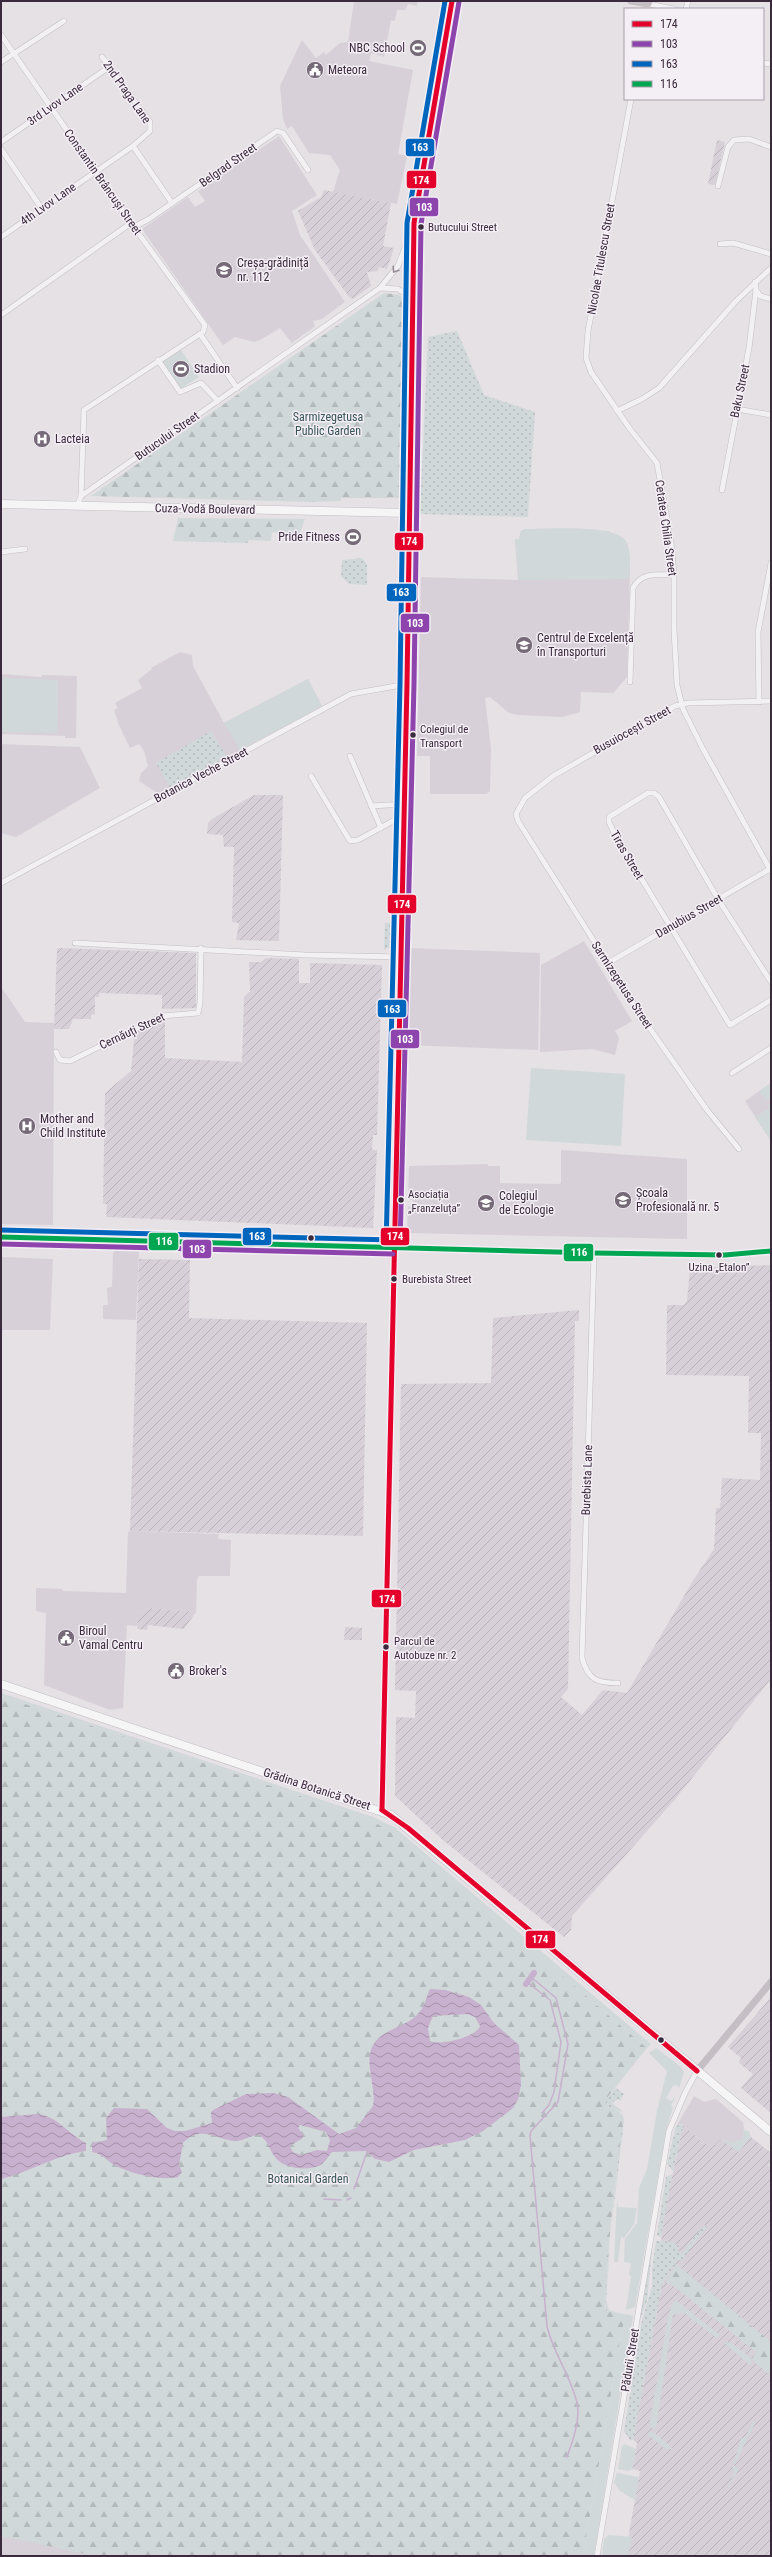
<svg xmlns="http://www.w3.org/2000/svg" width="772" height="2557" font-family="'Roboto Condensed',sans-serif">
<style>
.built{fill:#d7d0d8}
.industrial{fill:url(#industrial-furrows)}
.grass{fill:url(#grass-dots)}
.forest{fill:url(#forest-firs)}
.garden{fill:#d1d8d9}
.water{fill:url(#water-waves);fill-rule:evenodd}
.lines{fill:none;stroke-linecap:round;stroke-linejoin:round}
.stream{stroke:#c8b1ce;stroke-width:1.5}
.canal{stroke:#c8b1ce;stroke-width:6}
.street-casing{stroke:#c3bfc3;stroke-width:6}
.primary-casing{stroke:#c2bec3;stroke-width:9}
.street{stroke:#f2f0f2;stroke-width:5}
.secondary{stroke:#c5bfc5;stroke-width:7}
.primary{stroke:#f6f5f6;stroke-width:8}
.bus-1-casing{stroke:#f4eef5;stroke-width:8}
.bus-2-casing{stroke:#f4eef5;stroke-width:8}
.bus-3-casing{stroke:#f4eef5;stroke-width:8}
.bus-4-casing{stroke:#f4eef5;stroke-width:8}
.bus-1{stroke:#e4002b;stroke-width:5}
.bus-2{stroke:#8e44ad;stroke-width:5}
.bus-3{stroke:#0065bd;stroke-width:5}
.bus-4{stroke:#00a651;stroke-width:5}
.oneway{stroke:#968d98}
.bus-dot{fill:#3b2a3d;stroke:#f4eef5;stroke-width:1.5}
.labels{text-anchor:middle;stroke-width:3;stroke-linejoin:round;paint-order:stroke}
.bus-label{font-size:11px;fill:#3b2a3d;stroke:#f4eef5;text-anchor:start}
.poi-label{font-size:12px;fill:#3b2a3d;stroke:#f4eef5;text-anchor:start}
.street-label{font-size:12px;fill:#3b2a3d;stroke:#f4eef5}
.park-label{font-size:12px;fill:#385557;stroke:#f4eef5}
.line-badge{stroke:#f4eef5;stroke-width:1.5}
.badge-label{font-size:11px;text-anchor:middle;font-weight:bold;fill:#fff}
</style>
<defs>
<pattern id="industrial-furrows" width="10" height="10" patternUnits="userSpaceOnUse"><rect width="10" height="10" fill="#d7d0d8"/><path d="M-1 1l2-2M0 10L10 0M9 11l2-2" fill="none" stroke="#b9b3ba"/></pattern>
<pattern id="grass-dots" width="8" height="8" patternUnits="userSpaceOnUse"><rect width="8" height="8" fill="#d1d8d9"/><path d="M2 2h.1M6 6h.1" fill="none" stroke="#b4babb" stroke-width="1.8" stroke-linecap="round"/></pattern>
<pattern id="forest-firs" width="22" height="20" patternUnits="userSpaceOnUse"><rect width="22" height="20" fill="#d1d8d9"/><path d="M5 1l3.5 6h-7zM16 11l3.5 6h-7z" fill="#b4babb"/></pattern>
<pattern id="water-waves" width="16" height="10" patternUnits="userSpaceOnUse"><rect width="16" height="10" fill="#c8b1ce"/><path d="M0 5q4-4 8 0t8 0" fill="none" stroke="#a490a8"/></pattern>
</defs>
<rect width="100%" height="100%" fill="#e5e1e5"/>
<g class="built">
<polygon points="354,1 418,1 417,6 408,4 405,10 397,10 395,21 391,20 384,57 371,53 369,61 413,70 398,154 407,156 397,204 333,192 340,170 330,155 309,153 292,126 287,129 283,119 280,86 302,40 316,58 324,52 326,55 340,43 348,42"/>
<polygon points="279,136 317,195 292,211 300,235 345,302 322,319 313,321 315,326 292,343 280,328 260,340 254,342 235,337 223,345 142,229 188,197 195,207 205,201 198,191"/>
<polygon points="525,529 608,531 626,541 630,570 627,677 613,693 581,692 580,712 562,717 518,715 509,713 490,697 485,698 491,749 490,791 486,794 430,794 430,756 417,756 421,577 518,580 515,539 519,539 521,531"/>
<polygon points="180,652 192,655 193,666 224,723 308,679 322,706 161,793 156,792 139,781 141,773 148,766 144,751 139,744 130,748 119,725 114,710 118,708 115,703 142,688 138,680 152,669 151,668"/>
<polygon points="1,674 41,677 42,675 77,676 76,738 65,738 65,736 1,734"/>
<polygon points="1,744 80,747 100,788 16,837 1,833"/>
<polygon points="584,941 632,1021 615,1031 619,1038 615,1055 592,1049 540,1052 541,965"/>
<polygon points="408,948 540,953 538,1050 405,1045"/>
<polygon points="1,987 25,1022 54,1023 53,1225 1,1224"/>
<polygon points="771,1083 771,1141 745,1101"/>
<polygon points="561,1150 687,1159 687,1239 407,1233 408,1207 413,1206 413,1200 408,1200 409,1166 488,1164 488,1166 500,1166 500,1183 559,1184 561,1183"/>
<polygon points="118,1247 131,1247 139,1251 136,1320 103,1319 103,1305 108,1305 107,1288 112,1287 113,1253"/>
<polygon points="1,1257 53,1259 50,1330 1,1330"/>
<polygon points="130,1531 219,1534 218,1539 231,1540 230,1576 199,1576 197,1580 196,1612 148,1608 138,1614 137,1626 127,1625 123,1708 110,1710 44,1685 46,1613 36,1611 36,1588 62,1589 63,1591 126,1593 128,1533"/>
<polygon points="694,2096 704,2102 716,2099 743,2122 746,2139 732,2142 721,2139 715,2145 704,2143 682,2124 677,2125"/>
<polygon points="1,2502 221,2556 1,2556"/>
</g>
<g class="industrial">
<polygon points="717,140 725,142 715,185 708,184"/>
<polygon points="324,190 391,203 383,246 394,248 387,269 379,267 378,271 367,272 371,286 353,299 349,297 315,250 298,211 321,197"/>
<polygon points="254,795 283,795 279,941 236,940 239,923 232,922 234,847 224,847 223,835 207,834 208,823 212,819"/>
<polygon points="57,948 196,953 196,1008 162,1009 162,995 99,993 99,997 95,997 95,1014 91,1015 91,1019 73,1019 69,1029 54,1029"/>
<polygon points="266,958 299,959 299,983 310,983 310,963 382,965 377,1135 373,1135 372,1150 377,1150 373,1228 106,1217 107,1204 103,1204 105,1093 131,1071 135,1032 165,1019 165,1058 242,1062 244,997 250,991 249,962 261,962"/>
<polygon points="139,1259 190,1260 189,1318 367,1323 363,1536 130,1531"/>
<polygon points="771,1265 771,1679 677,1797 572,1916 571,1930 564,1937 444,1841 395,1796 396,1717 415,1718 416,1691 395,1690 401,1384 491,1383 493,1318 579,1310 579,1321 575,1321 568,1689 561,1697 582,1715 603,1690 627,1693 694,1579 714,1549 716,1508 720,1508 722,1478 760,1480 761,1433 748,1433 749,1376 666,1375 667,1305 684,1305 687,1301 690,1268"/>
<polygon points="148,1608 196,1612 184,1629 148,1625 147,1630 137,1629 138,1614"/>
<polygon points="345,1627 362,1628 362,1640 344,1640"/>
<polygon points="771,1997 771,2113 741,2088 753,2074 739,2063 741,2058 728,2047"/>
<polygon points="683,2125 704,2143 715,2145 721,2139 732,2142 746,2139 747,2134 771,2153 771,2162 768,2165 771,2167 771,2556 625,2556 640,2471 632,2469 637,2443 633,2440 662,2284 656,2274 667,2200"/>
</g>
<g class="grass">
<polygon points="457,331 484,395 535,412 528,517 420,514 428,337"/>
<polygon points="362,558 367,564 367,585 349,584 341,576 342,560"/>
<polygon points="211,731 227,757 170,788 156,763"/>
<polygon points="385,923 390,923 390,933 397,938 392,947 384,949"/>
<polygon points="616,2088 624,2094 620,2101 618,2099 612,2103 621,2110 624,2120 611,2231 606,2301 609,2310 619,2313 606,2311 605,2299 622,2113 616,2109 606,2107 606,2099"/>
<polygon points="682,2124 683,2125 673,2171 667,2164 676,2126"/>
<polygon points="672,2174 661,2238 657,2235 666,2177"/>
<polygon points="704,2225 707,2227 681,2261 678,2260 662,2284 633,2440 630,2440 624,2431 641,2324 652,2286 652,2270 656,2241 671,2242 680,2247 677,2250 682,2253"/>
<polygon points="653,2241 647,2301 639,2323"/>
</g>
<g class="forest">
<polygon points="384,293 400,295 406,306 402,492 399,498 341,498 341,501 314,502 91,496"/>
<polygon points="178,518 305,519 299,535 272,532 271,541 249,540 247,543 173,541"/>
<polygon points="1,1696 190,1758 373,1821 409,1844 647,2048 606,2099 606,2107 616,2109 623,2116 610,2232 605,2307 606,2311 625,2314 583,2556 95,2556 1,2536"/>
<polygon points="676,2264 771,2342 771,2376 752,2360 756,2352 671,2284 665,2283"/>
</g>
<g class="garden">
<polygon points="181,350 199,377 180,389 162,362"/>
<path d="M525 529C546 529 612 524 625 540 632 549 630 568 629 579L519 580 515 539H519L521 531Z"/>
<polygon points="1,678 58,680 57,733 1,732"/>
<polygon points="308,679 322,706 240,750 224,723"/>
<polygon points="531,1068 625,1074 621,1146 526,1140"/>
<polygon points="771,1083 771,1098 766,1101 759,1091"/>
<polygon points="771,1103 771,1141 755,1117 769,1108 768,1105"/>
<polygon points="1,1693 373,1817 394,1827 651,2044 647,2048 409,1844 373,1821 190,1758 1,1696"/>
<polygon points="656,2048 681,2067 684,2072 679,2088 677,2085 673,2086 666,2098 671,2101 675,2097 671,2106 673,2107 666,2131 635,2307 626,2310 631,2276 629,2275 631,2263 624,2262 625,2239 637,2223 639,2188 647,2169 657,2111 667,2071 649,2053"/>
<polygon points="743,2130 749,2131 751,2137 739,2152 720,2139 731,2142 743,2139"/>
<polygon points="617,2200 618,2207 637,2208 634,2224 624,2238 621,2237 618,2262 614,2262"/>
<polygon points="677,2301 720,2335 717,2338 684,2313 673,2315 656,2429 649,2427 668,2317 673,2302"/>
<polygon points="625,2314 633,2316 594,2556 583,2556"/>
<polygon points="726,2342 732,2343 752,2359 751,2366 724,2343"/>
<polygon points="753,2422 755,2423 734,2466 739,2469 725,2494 735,2472 732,2470 741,2438 745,2438"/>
<polygon points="649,2432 655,2433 673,2449 666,2449 648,2435"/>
<polygon points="625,2444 636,2449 632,2469 629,2471 618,2469 622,2446"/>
<polygon points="617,2473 639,2477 635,2500 620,2491 614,2482"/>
<polygon points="609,2535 632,2537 628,2556 602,2556 604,2539"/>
</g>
<g class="water">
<path d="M430 1989 445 1990 469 1997 481 2005 494 2023 519 2045 521 2085 518 2100 512 2109 483 2131 465 2140 414 2150 389 2162 375 2159 366 2151 332 2152C328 2156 326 2161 322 2164 310 2172 283 2169 275 2157 268 2148 269 2141 259 2135 251 2135 245 2140 237 2141 219 2142 202 2123 183 2143L179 2165 182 2172 178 2177C162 2181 133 2174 118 2167 107 2162 104 2154 92 2152V2143L107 2140 106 2118 114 2108 147 2109 167 2128 175 2131H185L212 2123 211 2112 213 2110 246 2094 273 2093 288 2097 339 2134 356 2128 373 2106C376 2089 367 2069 370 2054 374 2029 405 2029 418 2014 425 2007 426 1997 430 1989ZM467 2014 475 2017 480 2026C476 2037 440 2046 430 2041L428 2028 433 2016ZM300 2125 326 2132 330 2140 327 2151 317 2150 301 2155 293 2152 290 2146 303 2138V2134L298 2128Z"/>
<path d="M38 2114C59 2117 68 2134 86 2143V2151C56 2155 30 2172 1 2179V2117Z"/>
</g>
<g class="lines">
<g class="stream">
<path d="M531 1977 556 1998 568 2044 558 2102 531 2131 530 2136 547 2326C553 2353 571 2376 577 2403 581 2419 572 2443 567 2457"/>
<polyline points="527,1982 550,2000 561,2042 554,2092 549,2105 542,2113"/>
<polyline points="354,2189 367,2152"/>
<polyline points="324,2199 341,2200"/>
<polyline points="347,2200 351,2198"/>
</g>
<polyline class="canal" points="526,1984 534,1973"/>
<defs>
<g id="street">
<polyline points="647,9 648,4 674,9"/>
<polyline points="686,9 688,1"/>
<polyline points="1,35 131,223 205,325 203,332 84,410 81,496"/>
<polyline points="1,62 64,21"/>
<polyline points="763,63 771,64"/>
<polyline points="631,99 588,331 586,358 591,372 630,429 657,463 671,542 674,575 674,629 677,685 683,709 703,749 771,871"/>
<polyline points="1,142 109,67"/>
<polyline points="133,146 172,203"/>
<polyline points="1,149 42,209"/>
<polyline points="718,186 728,147 734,140 749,139 771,147"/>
<polyline points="134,227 149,219 277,131 283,133 308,170"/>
<polyline points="1,237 133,146 150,131 150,122 102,57"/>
<polyline points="720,244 733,243 771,254"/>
<polyline points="380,288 398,289 413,299"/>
<polyline points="756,290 760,296 771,299"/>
<polyline points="1,315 131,223"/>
<polyline points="200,334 237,388"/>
<polyline points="158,360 180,392 201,383 218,401"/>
<polyline points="737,409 771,415"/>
<polyline points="617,411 642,399 659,388 736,301 771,268"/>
<polyline points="722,490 749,348 756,290 755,282"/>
<polyline points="77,506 81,496 380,288 398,266 412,229"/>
<polyline points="1,552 25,549"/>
<path d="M630 682 633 588C642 571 658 575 674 575"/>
<polyline points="759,702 758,632 771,563"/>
<polyline points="350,756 381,828"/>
<polyline points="311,776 350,841 358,840 404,815"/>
<polyline points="371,806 404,804"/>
<polyline points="1,883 351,694 407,684"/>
<polyline points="75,943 305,955 401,957"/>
<polyline points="608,963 770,869"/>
<polyline points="771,982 718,899 659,797 654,793 648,793 609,817 609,822 615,835 730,1025 771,1000"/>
<polyline points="56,1052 60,1060 70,1061 162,1016 198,1013 200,1003 201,948"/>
<polyline points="732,1073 771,1048"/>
<polyline points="739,1149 707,1110 642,1017 518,821 516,814 525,798 553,776 675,706 688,703 771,701"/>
<path d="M594 1253 582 1658C588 1680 597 1683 618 1683"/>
<polyline points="597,2556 669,2131 685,2093 697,2071"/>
</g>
<g id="primary">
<polyline points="1,504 409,513"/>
<polyline points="1,1684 391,1815 771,2132"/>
</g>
</defs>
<use href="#street" class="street-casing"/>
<use href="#primary" class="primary-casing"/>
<use href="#street" class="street"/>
<g class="secondary">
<polyline points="631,1 648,4 649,1"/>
<polyline points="1,1237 594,1253 725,1255 771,1251"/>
<polyline points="382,1810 407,684 414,223 452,1"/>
<polyline points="697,2071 771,1982"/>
</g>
<use href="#primary" class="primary"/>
<defs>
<g id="bus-1">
<polyline points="382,1810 407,684 414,223 452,1"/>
<polyline points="382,1810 408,1828 697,2071"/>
</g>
<g id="bus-2">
<polyline points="1,1244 393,1254"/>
<polyline points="400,1247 414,684 421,224 459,2"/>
</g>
<g id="bus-3">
<polyline points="1,1230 393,1240"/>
<polyline points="386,1247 400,684 407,223 445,1"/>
</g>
<polyline id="bus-4" points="1,1237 594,1253 725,1255 771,1251"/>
</defs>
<use href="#bus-1" class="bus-1-casing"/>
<use href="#bus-2" class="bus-2-casing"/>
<use href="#bus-3" class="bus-3-casing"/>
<use href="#bus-4" class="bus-4-casing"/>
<use href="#bus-1" class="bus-1"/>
<use href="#bus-2" class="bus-2"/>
<use href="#bus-3" class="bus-3"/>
<use href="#bus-4" class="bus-4"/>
</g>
<defs><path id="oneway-chevron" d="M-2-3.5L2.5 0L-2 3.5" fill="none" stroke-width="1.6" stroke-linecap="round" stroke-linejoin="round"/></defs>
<use class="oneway" href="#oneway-chevron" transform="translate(395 270) rotate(124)"/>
<defs>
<symbol id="stadium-disc" viewBox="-11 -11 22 22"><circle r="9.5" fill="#766a78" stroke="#f4eef5"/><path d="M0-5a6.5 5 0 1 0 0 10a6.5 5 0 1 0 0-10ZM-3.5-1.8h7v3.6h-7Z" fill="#fff"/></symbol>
<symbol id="civic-disc" viewBox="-11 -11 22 22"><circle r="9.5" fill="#766a78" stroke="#f4eef5"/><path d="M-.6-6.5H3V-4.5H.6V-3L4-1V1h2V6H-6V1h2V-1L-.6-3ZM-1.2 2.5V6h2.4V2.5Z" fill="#fff"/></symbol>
<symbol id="school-disc" viewBox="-11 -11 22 22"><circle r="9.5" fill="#766a78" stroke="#f4eef5"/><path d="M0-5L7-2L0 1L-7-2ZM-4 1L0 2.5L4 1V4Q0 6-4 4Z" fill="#fff"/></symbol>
<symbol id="hospital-disc" viewBox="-11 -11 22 22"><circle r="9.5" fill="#766a78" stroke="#f4eef5"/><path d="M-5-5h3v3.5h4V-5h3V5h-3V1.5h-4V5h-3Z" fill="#fff"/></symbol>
<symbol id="university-disc" viewBox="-11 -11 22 22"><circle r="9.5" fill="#766a78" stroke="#f4eef5"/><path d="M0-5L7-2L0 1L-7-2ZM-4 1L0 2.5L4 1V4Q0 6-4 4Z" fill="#fff"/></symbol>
</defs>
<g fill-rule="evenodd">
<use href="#stadium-disc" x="408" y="38" width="20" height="20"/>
<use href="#civic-disc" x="305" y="60" width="20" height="20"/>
<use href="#school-disc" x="214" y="260" width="20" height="20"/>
<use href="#stadium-disc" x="171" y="359" width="20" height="20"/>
<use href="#hospital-disc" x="32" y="429" width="20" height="20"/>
<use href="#stadium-disc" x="343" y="527" width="20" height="20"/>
<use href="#university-disc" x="514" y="635" width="20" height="20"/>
<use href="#hospital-disc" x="17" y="1116" width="20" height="20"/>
<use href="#university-disc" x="613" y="1190" width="20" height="20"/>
<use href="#university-disc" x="476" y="1193" width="20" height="20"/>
<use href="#civic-disc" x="56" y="1628" width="20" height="20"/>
<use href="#civic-disc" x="166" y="1661" width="20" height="20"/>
</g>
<g class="bus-dot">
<circle cx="421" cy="227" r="3.5"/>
<circle cx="413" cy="735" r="3.5"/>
<circle cx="401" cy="1200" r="3.5"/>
<circle cx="311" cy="1238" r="3.5"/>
<circle cx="719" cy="1255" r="3.5"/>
<circle cx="394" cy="1279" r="3.5"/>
<circle cx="386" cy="1647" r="3.5"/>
<circle cx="661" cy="2040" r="3.5"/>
</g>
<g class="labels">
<g class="bus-label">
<text x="428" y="231">Butucului Street</text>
<text x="420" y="733">Colegiul de<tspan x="420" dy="14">Transport</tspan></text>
<text x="408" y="1198">Asociația<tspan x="408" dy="14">„Franzeluța”</tspan></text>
<text x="719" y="1271" text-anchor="middle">Uzina „Etalon”</text>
<text x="402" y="1283">Burebista Street</text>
<text x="394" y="1645">Parcul de<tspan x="394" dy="14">Autobuze nr. 2</tspan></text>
</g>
<g class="poi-label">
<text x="405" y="52" text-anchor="end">NBC School</text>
<text x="328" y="74">Meteora</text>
<text x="237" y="267">Creșa-grădiniță<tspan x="237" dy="14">nr. 112</tspan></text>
<text x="194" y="373">Stadion</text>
<text x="55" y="443">Lacteia</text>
<text x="340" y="541" text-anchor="end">Pride Fitness</text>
<text x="537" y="642">Centrul de Excelență<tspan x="537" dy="14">în Transporturi</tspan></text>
<text x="40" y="1123">Mother and<tspan x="40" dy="14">Child Institute</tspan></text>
<text x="636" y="1197">Școala<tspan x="636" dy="14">Profesională nr. 5</tspan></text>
<text x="499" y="1200">Colegiul<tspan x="499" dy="14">de Ecologie</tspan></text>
<text x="79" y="1635">Biroul<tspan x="79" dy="14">Vamal Centru</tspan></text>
<text x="189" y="1675">Broker's</text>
</g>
<g class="street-label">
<text transform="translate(127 92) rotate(55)" y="4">2nd Praga Lane</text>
<text transform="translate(55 104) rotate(-35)" y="4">3rd Lvov Lane</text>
<text transform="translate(228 165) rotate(-35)" y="4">Belgrad Street</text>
<text transform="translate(103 182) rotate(55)" y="4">Constantin Brâncuși Street</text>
<text transform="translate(48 204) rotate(-35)" y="4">4th Lvov Lane</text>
<text transform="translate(601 259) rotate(-80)" y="4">Nicolae Titulescu Street</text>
<text transform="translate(740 391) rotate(-78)" y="4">Baku Street</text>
<text transform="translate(167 436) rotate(-35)" y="4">Butucului Street</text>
<text transform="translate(205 509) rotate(1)" y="4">Cuza-Vodă Boulevard</text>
<text transform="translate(666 528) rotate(82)" y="4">Cetatea Chilia Street</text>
<text transform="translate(632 730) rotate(-29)" y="4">Busuiocești Street</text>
<text transform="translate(201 775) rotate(-28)" y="4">Botanica Veche Street</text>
<text transform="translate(627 855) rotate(60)" y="4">Tiras Street</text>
<text transform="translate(689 916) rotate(-30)" y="4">Danubius Street</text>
<text transform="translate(622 985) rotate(57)" y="4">Sarmizegetusa Street</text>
<text transform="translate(132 1031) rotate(-25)" y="4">Cernăuți Street</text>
<text transform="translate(587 1480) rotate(-88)" y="4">Burebista Lane</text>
<text transform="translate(317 1789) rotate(18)" y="4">Grădina Botanică Street</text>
<text transform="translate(630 2360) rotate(-81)" y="4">Pădurii Street</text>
</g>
<g class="park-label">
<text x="328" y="421">Sarmizegetusa<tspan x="328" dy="14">Public Garden</tspan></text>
<text x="308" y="2183">Botanical Garden</text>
</g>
</g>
<g class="line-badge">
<rect x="405" y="138" width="30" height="19" rx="4" fill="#0065bd"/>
<rect x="406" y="170" width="31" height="19" rx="4" fill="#e4002b"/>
<rect x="409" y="197" width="30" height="20" rx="4" fill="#8e44ad"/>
<rect x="394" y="532" width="30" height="19" rx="4" fill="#e4002b"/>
<rect x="386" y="583" width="31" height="19" rx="4" fill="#0065bd"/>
<rect x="400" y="613" width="30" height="20" rx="4" fill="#8e44ad"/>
<rect x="387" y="894" width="30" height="20" rx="4" fill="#e4002b"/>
<rect x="377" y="999" width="30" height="19" rx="4" fill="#0065bd"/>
<rect x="390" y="1029" width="30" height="20" rx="4" fill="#8e44ad"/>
<rect x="380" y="1227" width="30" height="19" rx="4" fill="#e4002b"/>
<rect x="242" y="1227" width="30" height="19" rx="4" fill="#0065bd"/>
<rect x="148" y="1232" width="31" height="19" rx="4" fill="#00a651"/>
<rect x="182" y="1239" width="30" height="20" rx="4" fill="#8e44ad"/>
<rect x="563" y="1243" width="31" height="19" rx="4" fill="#00a651"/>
<rect x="371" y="1589" width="31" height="19" rx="4" fill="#e4002b"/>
<rect x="525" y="1930" width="31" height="19" rx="4" fill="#e4002b"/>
</g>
<g class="badge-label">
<text x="420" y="151">163</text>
<text x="421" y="184">174</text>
<text x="424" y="211">103</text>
<text x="409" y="545">174</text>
<text x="401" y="596">163</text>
<text x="415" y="627">103</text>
<text x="402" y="908">174</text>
<text x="392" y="1013">163</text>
<text x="405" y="1043">103</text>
<text x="395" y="1240">174</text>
<text x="257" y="1240">163</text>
<text x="164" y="1245">116</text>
<text x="197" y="1253">103</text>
<text x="579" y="1256">116</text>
<text x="387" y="1603">174</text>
<text x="540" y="1943">174</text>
</g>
<rect width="772" height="2557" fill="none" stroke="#3b2a3d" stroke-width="4"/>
<rect x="624" y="8" width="140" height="92" fill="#f4eef5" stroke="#aaa0ab"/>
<rect x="632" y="21" width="20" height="6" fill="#e4002b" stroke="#aaa0ab"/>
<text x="660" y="28" font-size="12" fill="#3b2a3d">174</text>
<rect x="632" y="41" width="20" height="6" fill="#8e44ad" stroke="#aaa0ab"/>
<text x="660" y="48" font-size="12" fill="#3b2a3d">103</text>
<rect x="632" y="61" width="20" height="6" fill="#0065bd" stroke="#aaa0ab"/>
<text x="660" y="68" font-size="12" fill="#3b2a3d">163</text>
<rect x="632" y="81" width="20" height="6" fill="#00a651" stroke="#aaa0ab"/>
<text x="660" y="88" font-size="12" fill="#3b2a3d">116</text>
</svg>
